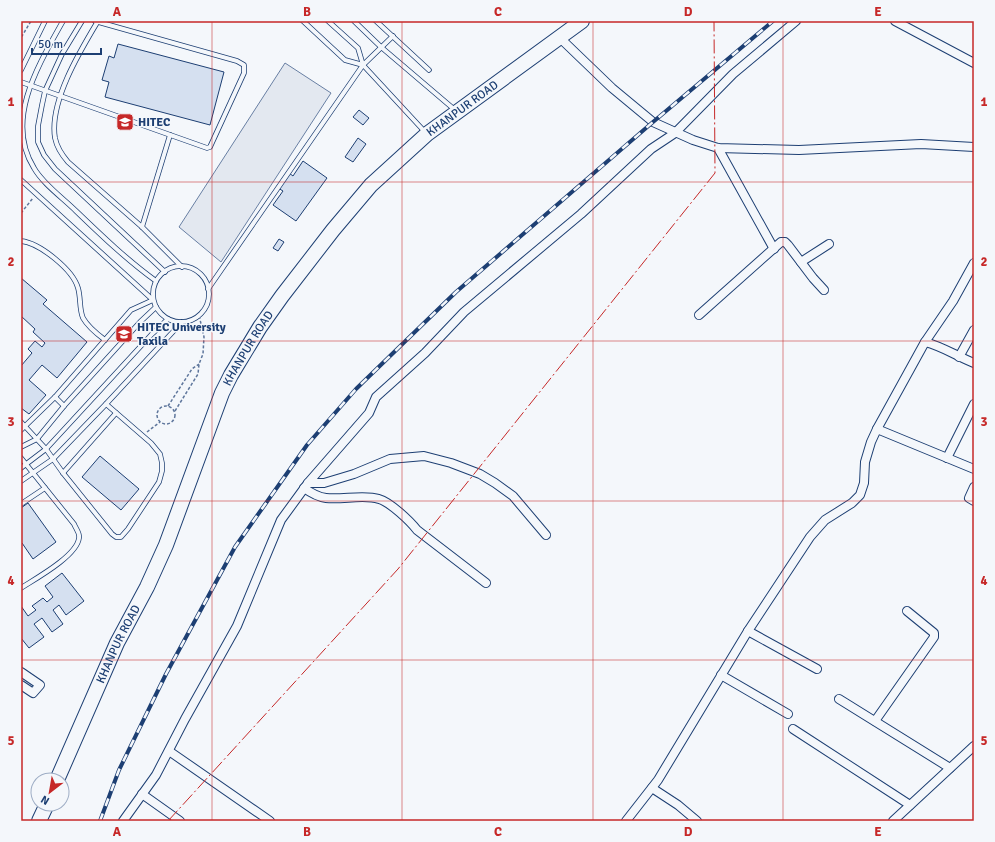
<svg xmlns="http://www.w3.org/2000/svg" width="995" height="842" font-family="Signika,sans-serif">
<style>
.parking{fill:#e3e8f0;stroke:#687fa3}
.building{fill:#d5e0f0;stroke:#1d3f73}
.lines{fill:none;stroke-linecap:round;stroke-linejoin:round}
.service-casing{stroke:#1d3f73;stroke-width:5.5}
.minor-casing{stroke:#1d3f73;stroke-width:10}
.trunk-casing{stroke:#1d3f73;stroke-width:16}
.path{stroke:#5e769c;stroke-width:1.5;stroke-dasharray:3 2;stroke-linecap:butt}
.service{stroke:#f4f7fb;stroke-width:4}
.minor{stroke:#f4f7fb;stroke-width:8}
.trunk{stroke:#f4f7fb;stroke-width:14}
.rail-casing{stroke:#1d3f73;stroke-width:4}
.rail{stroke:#f4f7fb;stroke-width:2.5;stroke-dasharray:8;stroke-linecap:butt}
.power{stroke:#c62828;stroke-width:1;stroke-dasharray:14 3 2 3;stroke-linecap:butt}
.grid{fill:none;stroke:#c62828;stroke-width:1;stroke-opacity:0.55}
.labels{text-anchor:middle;stroke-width:3;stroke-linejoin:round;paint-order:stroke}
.street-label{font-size:12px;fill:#1d3f73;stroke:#f4f7fb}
.poi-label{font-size:12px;font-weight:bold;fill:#1d3f73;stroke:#f4f7fb;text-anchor:start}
.neatline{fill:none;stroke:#c62828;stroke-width:1.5}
.grid-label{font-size:13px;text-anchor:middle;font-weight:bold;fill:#c62828}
</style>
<rect width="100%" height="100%" fill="#f4f7fb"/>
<polygon class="parking" points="285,63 331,93 221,262 179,227"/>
<g class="building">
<polygon points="118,44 224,72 210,125 105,97 109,82 102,80 109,56 114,58"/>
<polygon points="359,110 369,118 363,125 353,117"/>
<polygon points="358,138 366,144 353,162 345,157"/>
<polygon points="303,161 327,178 296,221 273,205 283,191 278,188 289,173 293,176"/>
<polygon points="279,239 284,242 278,251 273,248"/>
<polygon points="21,278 47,300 43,304 87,342 57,378 42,365 29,380 46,395 29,414 21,408 21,366 32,353 28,349 35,341 42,347 45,343 33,332 35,329 21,316"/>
<polygon points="100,456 139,489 121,510 82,477"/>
<polygon points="28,503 56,542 33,559 22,543 21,544 21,508"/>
<polygon points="62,573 84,601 66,615 59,605 53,610 63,624 52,632 42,618 34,624 44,637 29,648 21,638 21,606 28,616 36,610 32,606 43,598 47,602 53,597 45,586"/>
</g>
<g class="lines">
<defs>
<g id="service">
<path d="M63 21C39 64 4 120 34 168 43 184 63 198 76 211 102 236 127 260 156 281"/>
<polyline points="82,21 62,54 45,91 42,105 38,126 38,142 44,155 55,169 165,272"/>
<path d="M98 21C80 51 49 102 55 138 57 148 62 155 68 162L142 227 182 267"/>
<polyline points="303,21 345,60 363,65"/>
<polyline points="328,21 358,48 363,65 425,132"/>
<polyline points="354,21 381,47 455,110"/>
<polyline points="376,21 429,70"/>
<polyline points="21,70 45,21"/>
<polyline points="21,82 207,148 210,147 244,73 244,65 237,61 95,21"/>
<polyline points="21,180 153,300 131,310 55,397 21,430"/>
<polyline points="142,227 170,135"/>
<path d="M21 241C40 243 73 270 78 288 81 298 79 309 83 318 88 327 97 334 105 340"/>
<circle cx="181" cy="294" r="28"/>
<polyline points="208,289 363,65 393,36"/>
<polyline points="55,397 64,406"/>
<polyline points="21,422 46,449 63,473 112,534 116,537 121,537 128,529 159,482 162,471 162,463 160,454 151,443 106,404"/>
<polyline points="21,447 37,439 64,406 140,322 156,307"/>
<path d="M21 458 74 524C76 529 80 533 79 538 77 556 35 579 21 588"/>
<polyline points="21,468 46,449 152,334 168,319"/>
<polyline points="63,473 116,413"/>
<polyline points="21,481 53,459 106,404 182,322"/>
<polyline points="21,504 45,488"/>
</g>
<g id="minor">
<polyline points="895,21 974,63"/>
<polyline points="560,38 612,88 653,122 693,140 718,148 799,150 921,144 974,147"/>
<polyline points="718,148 774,249"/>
<polyline points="801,262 829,244"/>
<polyline points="699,315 781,242 785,242 788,245 813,278 824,290"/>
<path d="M925 342C944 347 956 356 974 363"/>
<polyline points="959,357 974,330"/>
<polyline points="877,429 974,469"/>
<polyline points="947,458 974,404"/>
<polyline points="308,483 324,483 354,474 390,459 424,456 451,463 480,474 495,483 513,496 546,535"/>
<polyline points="974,487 969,498 974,501"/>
<path d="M304 488C311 493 318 497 326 498 342 500 364 494 379 499 390 502 410 521 417 530L486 583"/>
<polyline points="748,631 817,669"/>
<polyline points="21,672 40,685 33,693 21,685"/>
<polyline points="721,675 788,714"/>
<polyline points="839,699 950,768"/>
<polyline points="875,721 934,637 934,633 907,611"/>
<polyline points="793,729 910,805"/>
<polyline points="169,751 270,821"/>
<polyline points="652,788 678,805 697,821"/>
<polyline points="142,794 180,821"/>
<polyline points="123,821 156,775 185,719 237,626 281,520 308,483 369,413 376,397 425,353 464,312 581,214 651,149 675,133 733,74 796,21"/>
<polyline points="626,821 658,780 748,631 810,537 825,520 852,503 860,495 864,483 865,462 871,442 877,429 925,342 953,301 974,263"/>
<polyline points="893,821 974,746"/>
</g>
<g id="trunk">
<path id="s1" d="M57 780 117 643 147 587 166 545 222 393 231 375 260 327 282 296 333 230 371 185 427 134 582 21"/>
<polyline points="39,821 47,804"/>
</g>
</defs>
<use href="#service" class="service-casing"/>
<use href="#minor" class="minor-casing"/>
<use href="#trunk" class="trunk-casing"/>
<g class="path">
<polyline points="21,36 22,36 31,21"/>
<polyline points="21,213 33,198"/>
<circle cx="166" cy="415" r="9"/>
<polyline points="168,406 192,369 199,364"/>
<polyline points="175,411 198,374 199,364 203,354 204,337 199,315"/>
<polyline points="147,432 160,422"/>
</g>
<use href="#service" class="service"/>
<use href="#minor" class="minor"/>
<use href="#trunk" class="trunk"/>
<defs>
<polyline id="rail" points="100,821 119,770 166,674 235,547 307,445 356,389 456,292 653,122 773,21"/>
</defs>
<use href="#rail" class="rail-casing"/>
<use href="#rail" class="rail"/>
<polyline class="power" points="168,821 398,569 715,173 714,21"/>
</g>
<path class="grid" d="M212 21V821M402 21V821M593 21V821M783 21V821M21 182H974M21 341H974M21 501H974M21 660H974"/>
<defs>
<symbol id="school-square" viewBox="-11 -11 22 22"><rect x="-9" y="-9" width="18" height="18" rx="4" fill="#c62828" stroke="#f4f7fb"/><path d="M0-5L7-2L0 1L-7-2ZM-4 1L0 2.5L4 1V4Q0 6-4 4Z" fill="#fff"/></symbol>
<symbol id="university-square" viewBox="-11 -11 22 22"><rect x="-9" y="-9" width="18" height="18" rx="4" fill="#c62828" stroke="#f4f7fb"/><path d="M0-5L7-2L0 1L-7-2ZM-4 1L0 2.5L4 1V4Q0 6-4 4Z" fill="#fff"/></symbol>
</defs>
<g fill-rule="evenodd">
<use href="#school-square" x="115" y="112" width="20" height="20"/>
<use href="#university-square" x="114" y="324" width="20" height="20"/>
</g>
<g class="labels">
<g class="street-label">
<text dy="4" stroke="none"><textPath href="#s1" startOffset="797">KHANPUR ROAD</textPath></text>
<text dy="4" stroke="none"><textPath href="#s1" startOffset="473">KHANPUR ROAD</textPath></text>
<text dy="4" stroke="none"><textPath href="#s1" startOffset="149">KHANPUR ROAD</textPath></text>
</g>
<g class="poi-label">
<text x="138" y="126">HITEC</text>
<text x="137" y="331">HITEC University<tspan x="137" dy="14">Taxila</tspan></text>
</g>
</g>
<rect width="995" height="842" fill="none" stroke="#f4f7fb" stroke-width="44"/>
<g transform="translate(50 792) rotate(211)"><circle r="19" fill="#f4f7fb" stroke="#9eadc5"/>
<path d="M0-3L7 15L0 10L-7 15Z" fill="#c62828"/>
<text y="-6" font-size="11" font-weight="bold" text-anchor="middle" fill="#1d3f73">N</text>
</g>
<path d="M32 48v6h69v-6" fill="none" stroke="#1d3f73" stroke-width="2"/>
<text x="38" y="48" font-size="12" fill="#1d3f73" stroke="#f4f7fb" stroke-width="3" paint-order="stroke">50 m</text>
<rect x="22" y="22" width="951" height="798" class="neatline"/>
<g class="grid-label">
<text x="117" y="16">A</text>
<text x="307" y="16">B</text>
<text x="498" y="16">C</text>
<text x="688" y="16">D</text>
<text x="878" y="16">E</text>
<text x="11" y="106">1</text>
<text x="984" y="106">1</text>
<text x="11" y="266">2</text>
<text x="984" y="266">2</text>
<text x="11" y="426">3</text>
<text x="984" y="426">3</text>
<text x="11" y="585">4</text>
<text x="984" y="585">4</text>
<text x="11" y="745">5</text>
<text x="984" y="745">5</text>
<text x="117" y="836">A</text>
<text x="307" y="836">B</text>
<text x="498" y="836">C</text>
<text x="688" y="836">D</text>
<text x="878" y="836">E</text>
</g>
</svg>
